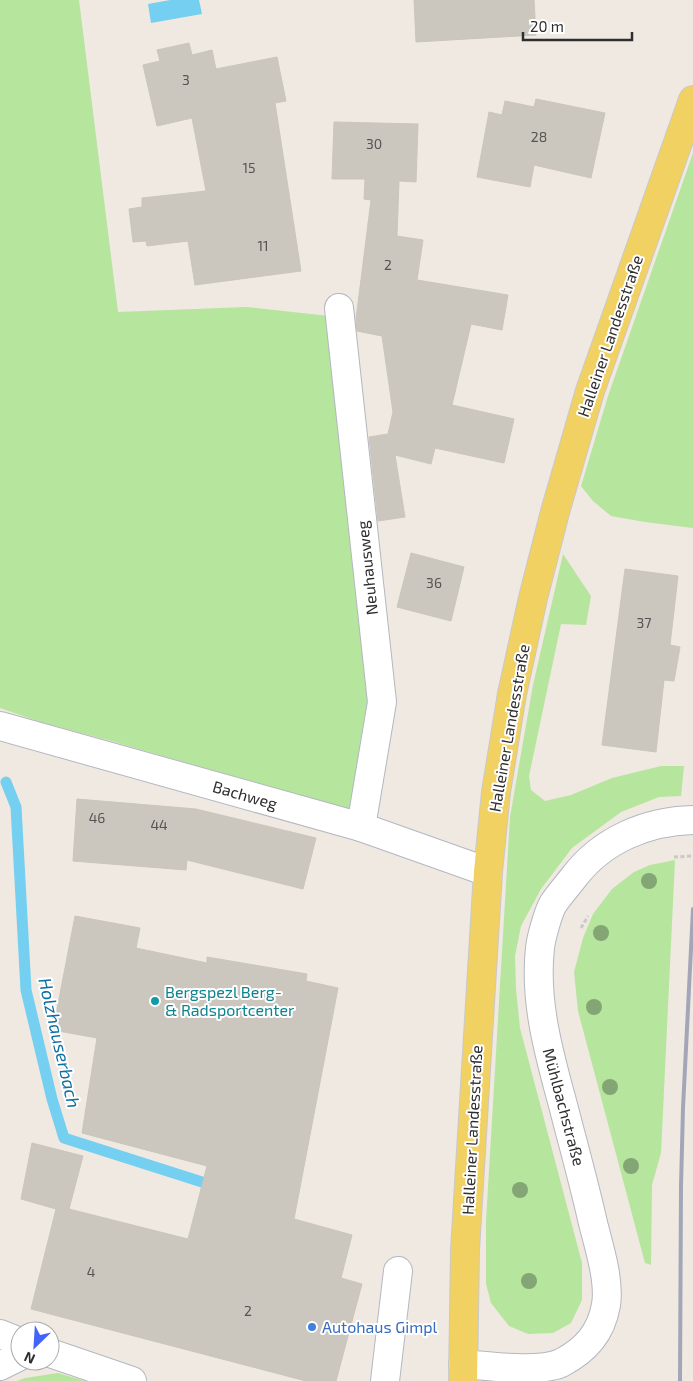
<svg xmlns="http://www.w3.org/2000/svg" width="693" height="1381" font-family="'Exo 2',sans-serif">
<style>
.green{fill:#b6e59e}
.water{fill:#75cff0}
.lines{fill:none;stroke-linecap:round;stroke-linejoin:round}
.stream{stroke:#75cff0;stroke-width:11}
.building{fill:#cbc7bf;stroke:#cbc5ba}
.minor-casing{stroke:#b4b7c1;stroke-width:30}
.major-casing{stroke:#c9c9c9;stroke-width:30}
.path{stroke:#c9c9c9;stroke-width:3;stroke-dasharray:4 2.5;stroke-linecap:butt}
.minor{stroke:#fff;stroke-width:28}
.major{stroke:#f2d163;stroke-width:28}
.rail{stroke:#a3a6b8;stroke-width:4}
.tree{fill:#84a574}
.culture-dot{fill:#0f9aa8;stroke:#fff;stroke-width:2}
.shop-dot{fill:#3f7fe0;stroke:#fff;stroke-width:2}
.labels{text-anchor:middle;stroke-width:4;stroke-linejoin:round;paint-order:stroke}
.number-label{font-size:14px;fill:#555452}
.street-label{font-size:16px;fill:#2e2e2e;stroke:#fff}
.culture-label{font-size:16px;fill:#0d838f;stroke:#fff;text-anchor:start}
.shop-label{font-size:16px;fill:#366cbe;stroke:#fff;text-anchor:start}
.water-label{font-size:18px;font-style:italic;fill:#0d6fa3;stroke:#fff}
</style>
<rect width="100%" height="100%" fill="#efe9e1"/>
<g class="green">
<polygon points="0,0 79,0 118,312 246,307 329,316 374,698 349,810 111,741 40,722 0,708"/>
<polygon points="693,153 693,528 645,522 611,516 593,501 581,486 608,396"/>
<polygon points="563,554 591,596 586,625 561,624 529,776 531,790 545,801 571,795 612,778 661,766 684,766 681,796 659,797 621,812 572,848 541,889 521,926 515,956 516,989 520,1028 582,1263 582,1300 571,1323 553,1333 528,1334 509,1326 491,1303 486,1284 486,1221 510,817 533,685"/>
<polygon points="675,860 661,1153 652,1185 651,1265 645,1263 578,1011 574,972 583,938 593,914 612,889 634,872 650,865"/>
<polygon points="58,1373 85,1381 17,1381 25,1378"/>
</g>
<polygon class="water" points="170,0 199,0 202,14 151,23 148,4"/>
<g class="lines">
<polyline class="stream" points="6,782 16,807 26,990 52,1099 64,1138 202,1182"/>
</g>
<g class="building">
<polygon points="414,0 534,0 536,35 416,42"/>
<polygon points="189,43 192,55 212,50 216,69 277,57 286,101 275,103 301,271 195,285 188,241 147,246 146,241 133,242 129,209 142,207 142,198 206,191 192,118 157,126 143,65 160,61 157,50"/>
<polygon points="536,99 605,113 591,178 534,165 530,187 477,177 489,112 502,115 505,101 534,107"/>
<polygon points="334,122 418,124 416,182 399,181 397,236 423,240 417,280 508,295 502,330 471,324 452,405 514,419 504,463 435,448 431,464 395,455 405,517 378,521 369,437 388,434 393,412 382,336 357,331 356,319 371,200 364,199 365,179 332,179"/>
<polygon points="411,553 464,567 451,621 397,607"/>
<polygon points="625,569 678,576 670,645 680,647 674,681 664,680 656,752 602,745"/>
<polygon points="77,799 196,809 316,838 303,889 187,860 186,870 73,861"/>
<polygon points="75,916 140,928 136,948 207,963 207,957 307,974 306,981 338,988 294,1219 352,1235 341,1278 362,1284 336,1381 306,1381 31,1309 56,1209 21,1199 32,1143 83,1156 69,1209 188,1239 207,1166 82,1133 97,1038 53,1030"/>
</g>
<g class="lines">
<defs>
<g id="minor">
<polyline points="339,308 382,702 361,827"/>
<polyline points="0,726 361,827 488,872"/>
<polyline points="0,1334 20,1342"/>
<polyline points="50,1353 132,1381"/>
<path d="M463 1364C488 1366 539 1373 561 1363 586 1350 601 1333 606 1305 610 1281 599 1247 593 1223 584 1183 573 1144 563 1105 549 1054 534 1001 540 948 541 938 548 913 553 904 559 895 567 886 574 877 602 840 647 821 693 820"/>
<polyline points="0,1366 20,1356"/>
<polyline points="385,1381 398,1271"/>
</g>
<polyline id="major" points="463,1381 465,1250 488,872 496,792 512,694 533,598 555,512 590,391 693,100"/>
</defs>
<use href="#minor" class="minor-casing"/>
<use href="#major" class="major-casing"/>
<g class="path">
<polyline points="674,857 693,856"/>
<polyline points="581,928 588,916"/>
</g>
<use href="#minor" class="minor"/>
<use href="#major" class="major"/>
<polyline class="rail" points="680,1381 681,1186 683,1108 693,909"/>
</g>
<g class="tree">
<circle cx="649" cy="881" r="8"/>
<circle cx="601" cy="933" r="8"/>
<circle cx="594" cy="1007" r="8"/>
<circle cx="610" cy="1087" r="8"/>
<circle cx="631" cy="1166" r="8"/>
<circle cx="520" cy="1190" r="8"/>
<circle cx="529" cy="1281" r="8"/>
</g>
<circle class="culture-dot" cx="155" cy="1001" r="5"/>
<circle class="shop-dot" cx="312" cy="1327" r="5"/>
<g class="labels">
<g class="number-label">
<text x="186" y="85">3</text>
<text x="539" y="142">28</text>
<text x="374" y="149">30</text>
<text x="249" y="173">15</text>
<text x="263" y="251">11</text>
<text x="388" y="270">2</text>
<text x="434" y="588">36</text>
<text x="644" y="628">37</text>
<text x="97" y="823">46</text>
<text x="159" y="830">44</text>
<text x="91" y="1277">4</text>
<text x="248" y="1316">2</text>
</g>
<g class="street-label">
<text transform="translate(610 336) rotate(-71)" y="6">Halleiner Landesstraße</text>
<text transform="translate(367 568) rotate(-96)" y="6">Neuhausweg</text>
<text transform="translate(509 728) rotate(-80)" y="6">Halleiner Landesstraße</text>
<text transform="translate(245 795) rotate(16)" y="6">Bachweg</text>
<text transform="translate(564 1107) rotate(75)" y="6">Mühlbachstraße</text>
<text transform="translate(472 1130) rotate(-87)" y="6">Halleiner Landesstraße</text>
</g>
<g class="culture-label">
<text x="165" y="998">Bergspezl Berg-<tspan x="165" dy="18">&amp; Radsportcenter</tspan></text>
</g>
<g class="shop-label">
<text x="322" y="1333">Autohaus Gimpl</text>
</g>
<g class="water-label">
<text transform="translate(59 1043) rotate(77)" y="6">Holzhauserbach</text>
</g>
</g>
<g transform="translate(35 1346) rotate(205)"><circle r="24" fill="#ffffff" stroke="#ababab"/>
<path d="M0-4L9 19L0 12L-9 19Z" fill="#4264fb"/>
<text y="-8" font-size="14" font-weight="bold" text-anchor="middle" fill="#2e2e2e">N</text>
</g>
<path d="M523 32v8h109v-8" fill="none" stroke="#2e2e2e" stroke-width="2.5"/>
<text x="530" y="32" font-size="15" fill="#2e2e2e" stroke="#ffffff" stroke-width="4" paint-order="stroke">20 m</text>
</svg>
